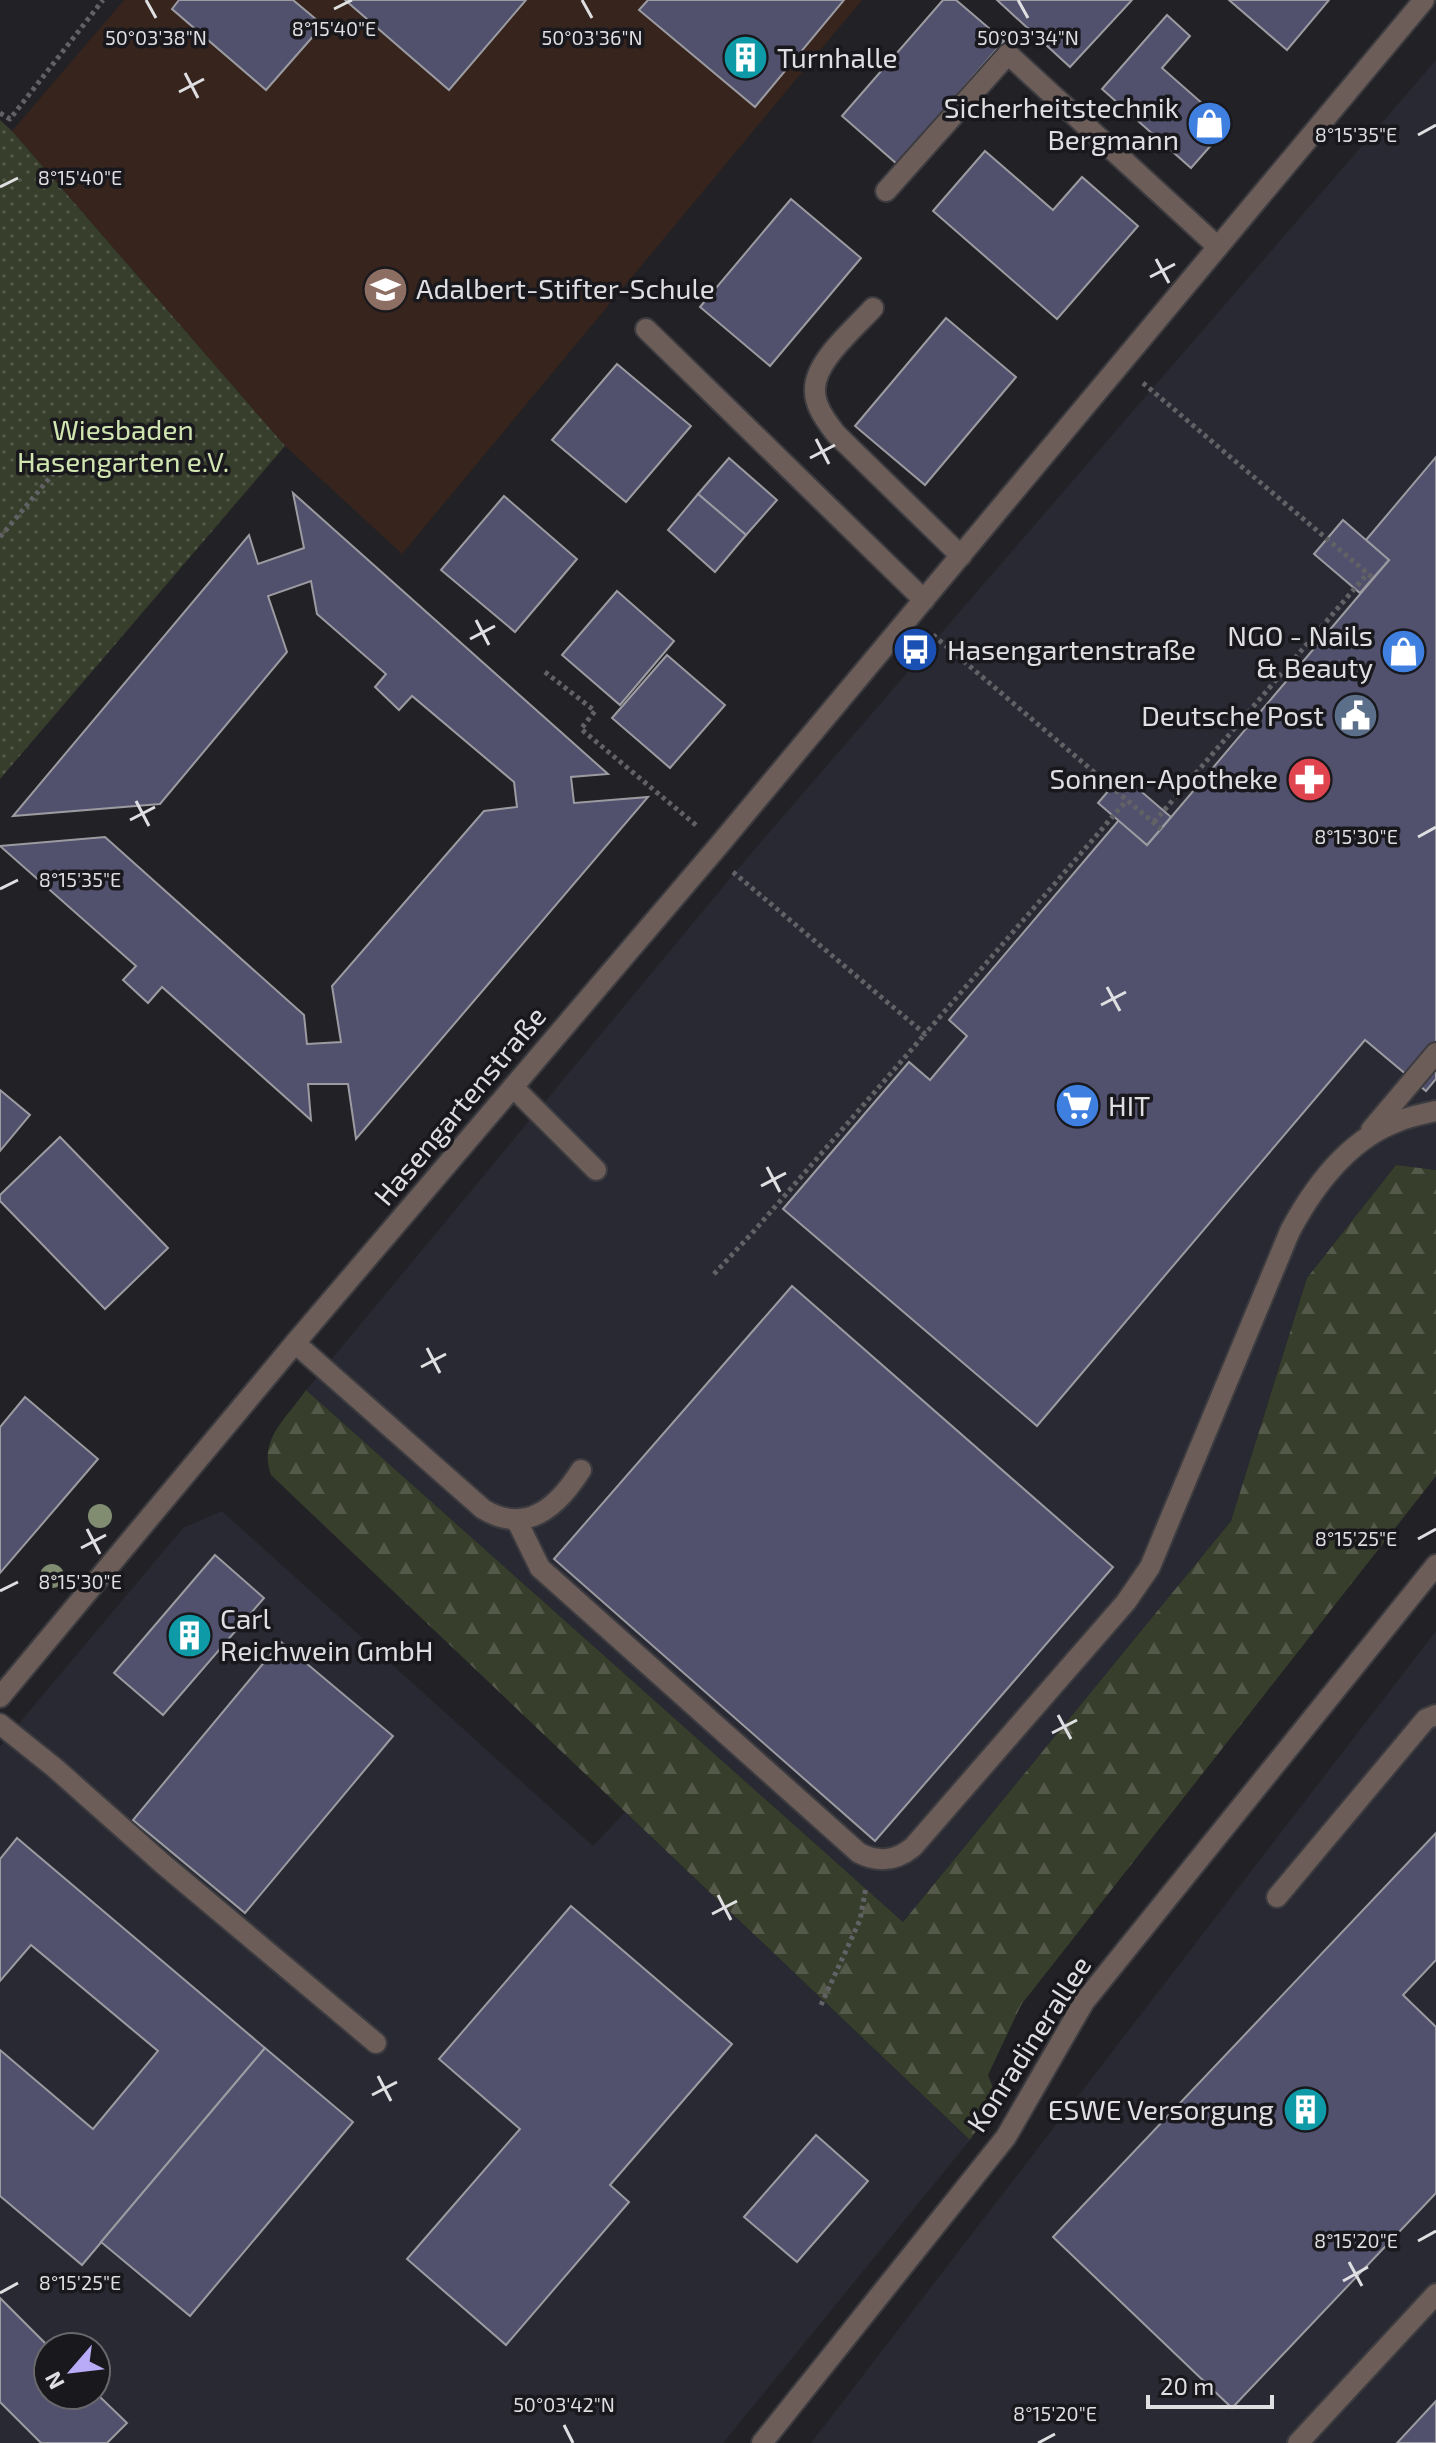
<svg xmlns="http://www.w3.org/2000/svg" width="1436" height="2443" font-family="'Exo 2',sans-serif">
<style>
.built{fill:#292933;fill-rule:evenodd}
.education{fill:#36241d}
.grass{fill:url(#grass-dots)}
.forest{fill:url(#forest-firs)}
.building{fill:#52516d;stroke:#9b9ba1;stroke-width:2}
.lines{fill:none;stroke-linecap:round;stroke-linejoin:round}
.lane-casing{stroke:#3c3c40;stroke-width:24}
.street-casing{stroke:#3c3c40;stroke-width:24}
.path{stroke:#626266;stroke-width:5;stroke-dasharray:4 4;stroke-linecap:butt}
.lane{stroke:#6c5d59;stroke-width:20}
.street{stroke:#6c5d59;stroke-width:20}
.tree{fill:#818d71}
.ticks{fill:none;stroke:#dfdfe2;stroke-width:3}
.labels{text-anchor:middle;stroke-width:7;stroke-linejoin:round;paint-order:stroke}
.poi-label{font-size:28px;fill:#dfdfe2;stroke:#18181d;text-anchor:start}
.park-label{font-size:28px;fill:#d0e5af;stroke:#18181d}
.street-label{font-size:28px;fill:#dfdfe2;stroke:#18181d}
.ticks-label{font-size:20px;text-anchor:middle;fill:#dfdfe2;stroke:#18181d;stroke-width:7;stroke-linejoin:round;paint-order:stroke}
</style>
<defs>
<pattern id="grass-dots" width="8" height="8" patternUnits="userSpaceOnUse" patternTransform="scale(2)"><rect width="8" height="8" fill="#373e2b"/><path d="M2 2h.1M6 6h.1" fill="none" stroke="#545949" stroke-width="1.8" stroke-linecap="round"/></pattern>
<pattern id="forest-firs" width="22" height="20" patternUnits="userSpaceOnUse" patternTransform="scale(2)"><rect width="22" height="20" fill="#373e2b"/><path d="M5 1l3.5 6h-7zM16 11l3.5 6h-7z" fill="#545949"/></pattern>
</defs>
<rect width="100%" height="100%" fill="#212126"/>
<g class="built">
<polygon points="1436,60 1436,1170 1396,1165 1307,1278 1231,1521 903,1922 306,1390 742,864"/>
<path d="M222 1511 593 1846 625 1812 970 2140 723 2443H0V1746L183 1528ZM48 2347H96V2395H48Z"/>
<polygon points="1436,1631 1436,2443 811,2443"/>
</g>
<polygon class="education" points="124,0 862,0 402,554 285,446 12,131"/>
<polygon class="grass" points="0,120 12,131 285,446 0,779"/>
<path class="forest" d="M1396 1165 1436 1170V1476L1021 2005 988 2075 997 2098 970 2140 271 1475C258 1439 287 1418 306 1390L903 1922 1231 1521 1307 1278Z"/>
<g class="building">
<polygon points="179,0 293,0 323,25 266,90 172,9"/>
<polygon points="345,0 526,0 449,90"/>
<polygon points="648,0 844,0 755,107 639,10"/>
<polygon points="943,0 956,0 1004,41 897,164 842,116"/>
<polygon points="997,0 1132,0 1070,67"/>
<polygon points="1229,0 1329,0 1287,50"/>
<polygon points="1167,15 1190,36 1162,68 1228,126 1191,168 1102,89"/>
<polygon points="985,151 1053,210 1082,177 1138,226 1057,319 933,211"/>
<polygon points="791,199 861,258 770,366 700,307"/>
<polygon points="946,318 1016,377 925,485 855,426"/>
<polygon points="617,364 691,426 626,502 552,440"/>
<polygon points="1436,457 1436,1079 1426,1091 1365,1040 1037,1426 783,1209 909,1062 930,1080 967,1036 949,1020 1119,820 1147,845 1161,829 1389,560 1366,540"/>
<polygon points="729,458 777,500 746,535 698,494"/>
<polygon points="293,493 608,774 571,777 574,803 648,797 356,1139 348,1084 308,1084 311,1120 162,987 148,1003 123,980 136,966 0,846 105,837 304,1015 307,1044 341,1042 332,986 484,811 517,807 514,782 412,696 399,710 375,687 386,674 317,614 311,581 268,596 287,652 160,804 13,816 249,535 258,564 304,548"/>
<polygon points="698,494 746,535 715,572 668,530"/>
<polygon points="504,496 577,559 515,632 441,570"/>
<polygon points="1343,520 1389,560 1360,593 1314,554"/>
<polygon points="617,591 674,641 620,705 562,655"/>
<polygon points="667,655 725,705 670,768 612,718"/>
<polygon points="1122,775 1171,817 1147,845 1098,803"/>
<polygon points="0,1090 30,1115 0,1151"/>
<polygon points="60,1137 168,1248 105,1309 0,1201 0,1195"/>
<polygon points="792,1286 1113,1567 875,1841 554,1559"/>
<polygon points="25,1397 98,1459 0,1573 0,1427"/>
<polygon points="215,1555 264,1598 163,1715 114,1673"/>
<polygon points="281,1642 393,1736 245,1913 133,1820"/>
<polygon points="1436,1833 1436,1960 1403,1995 1436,2027 1436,2193 1232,2408 1053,2237"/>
<polygon points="17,1838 265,2048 82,2265 0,2196 0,2050 93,2129 158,2051 31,1945 0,1981 0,1859"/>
<polygon points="571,1906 732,2044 610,2185 629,2202 506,2345 407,2259 520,2129 439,2059"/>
<polygon points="265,2048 353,2122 190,2316 101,2242"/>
<polygon points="816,2135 868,2181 797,2262 744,2217"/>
<polygon points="0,2298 49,2347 48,2395 96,2395 96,2393 127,2423 107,2443 41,2443 0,2402"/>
<polygon points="1436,2401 1436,2443 1397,2443"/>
</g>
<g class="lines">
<defs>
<g id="lane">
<polyline points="886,191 1008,54 1218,247"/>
<path d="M873 308C854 329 815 361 815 389 814 406 827 422 836 434L961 556"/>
<polyline points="646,329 924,600"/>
<polyline points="513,1087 596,1170"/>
<polyline points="1371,1130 1436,1053"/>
<path d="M295 1343 483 1509C526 1535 557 1508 581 1470"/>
<path d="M517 1521 540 1568 859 1853C879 1863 896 1861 913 1847L1126 1602 1150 1567 1290 1231C1314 1186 1349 1139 1399 1121 1411 1116 1424 1114 1436 1111"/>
<polyline points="0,1724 55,1768 163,1864 376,2043"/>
<polyline points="1277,1897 1426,1719 1436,1715"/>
<polyline points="1298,2443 1436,2294"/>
</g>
<g id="street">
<polyline points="0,1697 295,1343 720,844 1424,0"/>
<polyline points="762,2443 1006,2137 1084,2002 1436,1565"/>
</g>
</defs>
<use href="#lane" class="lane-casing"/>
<use href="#street" class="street-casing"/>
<g class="path">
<polyline points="0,113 10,119 103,0"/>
<polyline points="1143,383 1373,578"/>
<polyline points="0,537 58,468"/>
<polyline points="933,635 1161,829"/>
<polyline points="545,672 595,711 581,729 697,826"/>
<polyline points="1154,822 1368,573"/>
<polyline points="733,872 925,1034 1127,800"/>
<polyline points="714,1274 754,1231 925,1034"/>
<polyline points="821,2005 860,1920 866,1887"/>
</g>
<use href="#lane" class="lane"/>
<use href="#street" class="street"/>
</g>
<g class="tree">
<circle cx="100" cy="1516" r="12"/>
<circle cx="52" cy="1576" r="12"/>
</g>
<path class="ticks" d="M146 0 156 18M582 0 592 18M1018 0 1028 18M334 9 352 0M185 73 198 98M179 92 204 79M1418 135 1436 125M0 187 18 178M1156 259 1169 283M1150 277 1175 264M816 439 829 464M810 458 835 445M476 620 489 645M470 639 495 626M136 801 149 826M130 820 155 807M1418 837 1436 827M0 889 18 880M1107 987 1120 1011M1101 1005 1126 992M767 1167 780 1192M761 1186 786 1173M427 1348 440 1373M421 1367 446 1354M87 1529 100 1554M1418 1539 1436 1529M81 1548 106 1535M0 1591 18 1582M1058 1715 1071 1739M1052 1733 1077 1720M718 1895 731 1920M712 1914 737 1901M378 2076 391 2101M372 2095 397 2082M1418 2241 1436 2231M1349 2262 1362 2286M1343 2281 1368 2267M0 2293 18 2283M564 2425 573 2443M1038 2443 1055 2434"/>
<defs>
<symbol id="building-disc" viewBox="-11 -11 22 22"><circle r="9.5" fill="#0f9aa8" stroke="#18181d"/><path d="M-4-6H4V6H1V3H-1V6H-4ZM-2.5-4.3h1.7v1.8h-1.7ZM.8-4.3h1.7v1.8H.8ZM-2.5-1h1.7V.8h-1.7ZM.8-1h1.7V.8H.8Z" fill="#fff"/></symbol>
<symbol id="shop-disc" viewBox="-11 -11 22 22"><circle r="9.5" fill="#3f7fe0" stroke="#18181d"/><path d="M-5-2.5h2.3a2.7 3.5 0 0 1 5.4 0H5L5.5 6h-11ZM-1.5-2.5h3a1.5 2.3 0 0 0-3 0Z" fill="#fff"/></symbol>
<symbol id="school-disc" viewBox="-11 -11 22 22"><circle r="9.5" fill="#8d6e63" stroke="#18181d"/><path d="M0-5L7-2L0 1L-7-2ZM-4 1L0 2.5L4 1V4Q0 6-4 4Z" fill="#fff"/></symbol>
<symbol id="bus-disc" viewBox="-11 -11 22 22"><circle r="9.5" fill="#1a4fb4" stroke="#18181d"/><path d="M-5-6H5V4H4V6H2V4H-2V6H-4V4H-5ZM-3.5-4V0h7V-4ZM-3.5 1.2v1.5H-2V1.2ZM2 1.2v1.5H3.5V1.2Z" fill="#fff"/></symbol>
<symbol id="civic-disc" viewBox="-11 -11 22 22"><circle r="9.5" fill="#5c6f8a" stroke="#18181d"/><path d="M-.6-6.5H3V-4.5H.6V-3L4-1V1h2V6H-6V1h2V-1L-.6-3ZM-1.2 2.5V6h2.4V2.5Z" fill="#fff"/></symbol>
<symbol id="pharmacy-disc" viewBox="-11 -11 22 22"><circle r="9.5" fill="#e0444e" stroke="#18181d"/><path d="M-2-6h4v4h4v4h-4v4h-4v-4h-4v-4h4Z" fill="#fff"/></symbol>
<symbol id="supermarket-disc" viewBox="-11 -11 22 22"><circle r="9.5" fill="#3f7fe0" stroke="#18181d"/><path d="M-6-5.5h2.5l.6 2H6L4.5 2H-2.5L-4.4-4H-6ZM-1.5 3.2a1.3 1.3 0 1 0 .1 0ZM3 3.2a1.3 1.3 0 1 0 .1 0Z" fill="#fff"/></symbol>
</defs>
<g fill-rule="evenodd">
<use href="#building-disc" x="720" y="32" width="51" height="51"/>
<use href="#shop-disc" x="1184" y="98" width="51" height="51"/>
<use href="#school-disc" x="360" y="264" width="51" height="51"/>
<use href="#bus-disc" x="890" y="624" width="51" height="51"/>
<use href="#shop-disc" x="1378" y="626" width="51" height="51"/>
<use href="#civic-disc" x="1330" y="690" width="51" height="51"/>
<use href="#pharmacy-disc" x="1284" y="754" width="51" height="51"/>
<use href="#supermarket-disc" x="1052" y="1080" width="51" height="51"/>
<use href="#building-disc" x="164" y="1610" width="51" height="51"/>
<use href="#building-disc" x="1280" y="2084" width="51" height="51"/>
</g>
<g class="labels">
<g class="poi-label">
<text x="777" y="68">Turnhalle</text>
<text x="1179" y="118" text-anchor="end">Sicherheitstechnik<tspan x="1179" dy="32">Bergmann</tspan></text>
<text x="416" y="299">Adalbert-Stifter-Schule</text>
<text x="1373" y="646" text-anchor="end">NGO - Nails<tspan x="1373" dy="32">&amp; Beauty</tspan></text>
<text x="947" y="660">Hasengartenstraße</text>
<text x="1324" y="726" text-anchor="end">Deutsche Post</text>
<text x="1278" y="789" text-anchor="end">Sonnen-Apotheke</text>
<text x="1108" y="1116">HIT</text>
<text x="220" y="1629">Carl<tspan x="220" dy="32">Reichwein GmbH</tspan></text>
<text x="1274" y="2120" text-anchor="end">ESWE Versorgung</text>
</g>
<g class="park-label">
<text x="123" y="440">Wiesbaden<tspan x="123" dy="32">Hasengarten e.V.</tspan></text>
</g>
<g class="street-label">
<text transform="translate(460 1106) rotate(-50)" y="10">Hasengartenstraße</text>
<text transform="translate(1029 2044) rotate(-57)" y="10">Konradinerallee</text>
</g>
</g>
<g class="ticks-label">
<text x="334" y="36">8°15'40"E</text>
<text x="592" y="45">50°03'36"N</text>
<text x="1028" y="45">50°03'34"N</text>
<text x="156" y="45">50°03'38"N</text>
<text x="1356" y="142">8°15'35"E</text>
<text x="80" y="185">8°15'40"E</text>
<text x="1356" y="844">8°15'30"E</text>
<text x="80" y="887">8°15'35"E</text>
<text x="1356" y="1546">8°15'25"E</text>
<text x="80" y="1589">8°15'30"E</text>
<text x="1356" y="2248">8°15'20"E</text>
<text x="80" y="2290">8°15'25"E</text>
<text x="564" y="2412">50°03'42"N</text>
<text x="1055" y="2421">8°15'20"E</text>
</g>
<g transform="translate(72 2371) rotate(242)"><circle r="38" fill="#18181d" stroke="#68686c" stroke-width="2"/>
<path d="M0-6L14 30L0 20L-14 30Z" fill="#b9abf7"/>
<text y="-12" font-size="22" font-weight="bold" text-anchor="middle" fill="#dfdfe2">N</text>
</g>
<path d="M1148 2395v12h124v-12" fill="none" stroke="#dfdfe2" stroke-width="4"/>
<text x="1160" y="2395" font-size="24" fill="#dfdfe2" stroke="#18181d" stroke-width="6" paint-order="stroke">20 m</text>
</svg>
